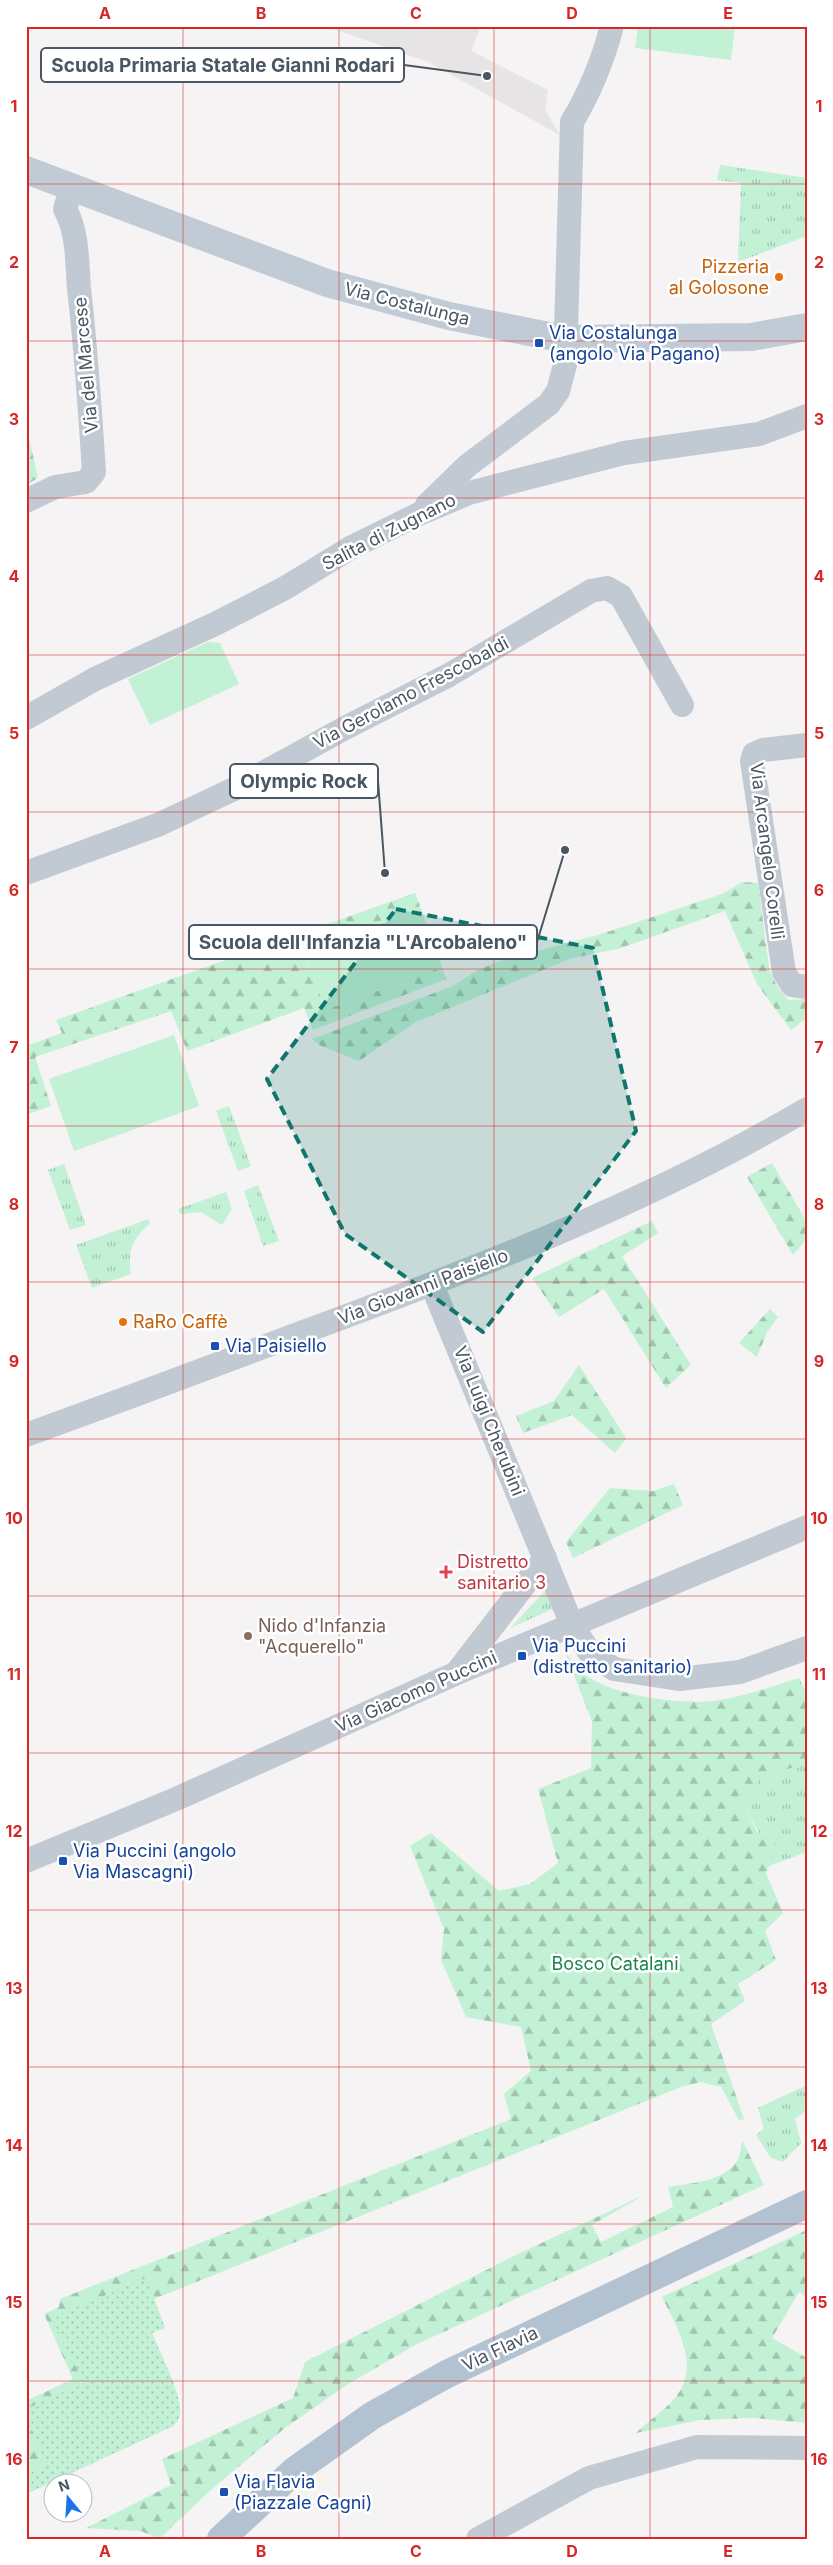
<svg xmlns="http://www.w3.org/2000/svg" width="833" height="2565" font-family="Inter,sans-serif">
<style>
.education{fill:#e6e4e5}
.grass{fill:url(#grass-tufts)}
.forest{fill:url(#forest-firs)}
.park{fill:url(#park-dots)}
.pitch{fill:#c3f1d5}
.lines{fill:none;stroke-linecap:round;stroke-linejoin:round}
.street{stroke:#c1cad2;stroke-width:24}
.secondary{stroke:#c1cbd6;stroke-width:28}
.primary{stroke:#b3c2d1;stroke-width:28}
.marked{fill:#0f766e;fill-opacity:0.2;stroke:#0f766e;stroke-width:4;stroke-dasharray:10 6;stroke-linejoin:round}
.grid{fill:none;stroke:#d62828;stroke-width:1;stroke-opacity:0.55}
.food-dot{fill:#e8710a;stroke:#fff;stroke-width:2}
.transit-dot{fill:#1a4fb4;stroke:#fff;stroke-width:2}
.health-dot{fill:#e0444e;stroke:#fff;stroke-width:2}
.education-dot{fill:#8d6e63;stroke:#fff;stroke-width:2}
.labels{text-anchor:middle;stroke-width:5;stroke-linejoin:round;paint-order:stroke}
.food-label{font-size:18px;fill:#c56008;stroke:#fff;text-anchor:end}
.street-label{font-size:18px;fill:#4a5661;stroke:#fff}
.transit-label{font-size:18px;fill:#164399;stroke:#fff;text-anchor:start}
.health-label{font-size:18px;fill:#be3a42;stroke:#fff;text-anchor:start}
.education-label{font-size:18px;fill:#785e54;stroke:#fff;text-anchor:start}
.park-label{font-size:18px;fill:#17864f;stroke:#fff}
.leader{fill:none;stroke:#4a5661;stroke-width:2}
.callout-dot{fill:#4a5661;stroke:#fff;stroke-width:2}
.callout{fill:#fff;stroke:#4a5661;stroke-width:2}
.callout-label{font-size:19px;text-anchor:middle;font-weight:bold;fill:#4a5661}
.neatline{fill:none;stroke:#d62828;stroke-width:2}
.grid-label{font-size:16px;text-anchor:middle;font-weight:bold;fill:#d62828}
</style>
<defs>
<pattern id="grass-tufts" width="24" height="20" patternUnits="userSpaceOnUse" patternTransform="scale(1.25)"><rect width="24" height="20" fill="#c3f1d5"/><path d="M3 7l-1-3M5 7V3M7 7l1-3M15 17l-1-3M17 17v-4M19 17l1-3" fill="none" stroke="#a0c6b0"/></pattern>
<pattern id="forest-firs" width="22" height="20" patternUnits="userSpaceOnUse" patternTransform="scale(1.25)"><rect width="22" height="20" fill="#c3f1d5"/><path d="M5 1l3.5 6h-7zM16 11l3.5 6h-7z" fill="#a0c6b0"/></pattern>
<pattern id="park-dots" width="8" height="8" patternUnits="userSpaceOnUse" patternTransform="scale(1.25)"><rect width="8" height="8" fill="#c3f1d5"/><path d="M2 2h.1M6 6h.1" fill="none" stroke="#a0c6b0" stroke-width="1.8" stroke-linecap="round"/></pattern>
</defs>
<rect width="100%" height="100%" fill="#f5f3f3"/>
<polygon class="education" points="325,26 481,26 471,51 548,90 545,110 560,135 428,62"/>
<g class="grass">
<polygon points="720,165 807,178 807,236 738,262 741,183 717,180"/>
<polygon points="229,1106 251,1166 238,1171 216,1111"/>
<polygon points="64,1164 86,1225 70,1230 48,1170"/>
<polygon points="258,1185 279,1241 263,1246 244,1191"/>
<polygon points="226,1192 232,1209 222,1225 201,1212 180,1214 178,1209"/>
<path d="M149 1219 150 1223C133 1238 127 1251 131 1274L92 1288 76 1245Z"/>
<polygon points="546,1590 553,1609 510,1628"/>
<polygon points="807,1757 807,1852 769,1866 773,1858 743,1804 759,1780 799,1765"/>
<polygon points="807,2085 807,2110 795,2119 801,2143 783,2162 771,2158 756,2135 764,2129 758,2108"/>
</g>
<g class="forest">
<polygon points="26,425 38,478 26,485"/>
<path d="M742 882 758 883 769 968C774 981 778 990 789 1000L807 999V1018L791 1030 757 984 725 911 618 949 572 958 416 1022 359 1061 319 1045 312 1039 453 986 478 970 503 960 598 935 722 894Z"/>
<polygon points="415,893 420,906 303,951 326,1009 442,967 446,979 313,1030 304,1008 187,1051 171,1011 35,1057 51,1106 26,1115 26,1046 62,1033 56,1020"/>
<polygon points="772,1163 807,1222 807,1238 793,1255 747,1177"/>
<polygon points="652,1221 658,1233 622,1256 691,1365 666,1388 604,1289 559,1317 532,1278"/>
<polygon points="770,1309 778,1317 767,1332 757,1357 739,1343"/>
<polygon points="579,1365 626,1438 615,1453 572,1415 523,1433 516,1416 554,1401"/>
<polygon points="674,1484 683,1505 573,1558 566,1542 610,1488 653,1491"/>
<path d="M564 1650C572 1661 581 1674 593 1680 625 1697 678 1704 714 1701 740 1698 773 1686 799 1678L807 1694V1757L799 1765 759 1780 743 1804 758 1833 775 1842 773 1858 766 1873 783 1913 765 1931 776 1960 738 1984 745 2001 711 2024 744 2119 739 2120 721 2087 701 2082 681 2087 154 2299 165 2328 152 2333C159 2351 182 2395 180 2412 180 2418 177 2422 173 2426L26 2494V2401L73 2379 44 2314 59 2307 60 2299 511 2119 504 2094 531 2071 521 2027 466 2017 441 1960 444 1929 410 1846 431 1833 499 1891 530 1884 558 1863 538 1789 591 1768 592 1721Z"/>
<path d="M742 2140 764 2185 415 2345 345 2386 285 2428 214 2487 159 2539 141 2531 86 2528 171 2485 162 2459 293 2398 305 2362 516 2255 646 2194 592 2225 601 2242 673 2207 668 2187C690 2183 726 2182 738 2159 741 2154 741 2146 742 2140Z"/>
<path d="M807 2230V2297L799 2292 772 2338 807 2358V2423L753 2418 700 2420 636 2433C648 2421 665 2410 676 2397 701 2365 677 2327 662 2297Z"/>
</g>
<path class="park" d="M146 2278 165 2328 152 2333C159 2351 182 2395 180 2412 180 2418 177 2422 173 2426L26 2494V2475L47 2465 26 2418V2409L84 2383 51 2318Z"/>
<g class="pitch">
<polygon points="638,26 735,26 731,60 635,48"/>
<polygon points="208,642 220,643 239,684 150,725 128,679"/>
<polygon points="420,906 442,967 326,1010 303,950"/>
<polygon points="174,1035 199,1106 74,1151 49,1079"/>
</g>
<g class="lines">
<g class="street">
<path d="M26 501 55 487 86 482 94 472C90 410 86 349 79 288 77 262 78 232 65 209L72 186"/>
<path d="M427 505 467 466 549 404 558 391 565 365 572 122C590 92 603 60 612 26"/>
<polyline points="26,718 95,679 215,624 285,588 352,547 419,514 469,493 624,453 759,434 807,416"/>
<polyline points="807,745 763,750 754,754 752,761 784,972 792,985 807,987"/>
<polyline points="26,873 160,824 234,789 345,728 449,675 591,591 607,588 621,596 682,705"/>
<polyline points="432,1285 572,1625 590,1653 614,1669 679,1679 740,1672 807,1648"/>
<path d="M26 1435C117 1402 207 1368 298 1334 472 1270 646 1204 807 1109"/>
<polyline points="458,1671 545,1558"/>
<polyline points="26,1861 176,1799 457,1673 807,1527"/>
<polyline points="478,2539 589,2478 697,2447 807,2448"/>
</g>
<polyline class="secondary" points="26,170 327,283 449,316 564,339 751,337 807,327"/>
<polyline class="primary" points="221,2539 294,2471 373,2415 447,2374 807,2204"/>
</g>
<path class="marked" d="M396 909 593 948 636 1131 483 1332 345 1234 267 1079Z"/>
<path class="grid" d="M183 26V2539M339 26V2539M494 26V2539M650 26V2539M26 184H807M26 341H807M26 498H807M26 655H807M26 812H807M26 969H807M26 1126H807M26 1282H807M26 1439H807M26 1596H807M26 1753H807M26 1910H807M26 2067H807M26 2224H807M26 2381H807"/>
<g class="food-dot">
<circle cx="779" cy="277" r="5"/>
<circle cx="123" cy="1322" r="5"/>
</g>
<g class="transit-dot">
<rect x="534" y="338" width="10" height="10" rx="2.5"/>
<rect x="210" y="1341" width="10" height="10" rx="2.5"/>
<rect x="517" y="1651" width="10" height="10" rx="2.5"/>
<rect x="58" y="1856" width="10" height="10" rx="2.5"/>
<rect x="219" y="2487" width="10" height="10" rx="2.5"/>
</g>
<path class="health-dot" d="M443.5 1564.5h5v5h5v5h-5v5h-5v-5h-5v-5h5z"/>
<circle class="education-dot" cx="248" cy="1636" r="5"/>
<g class="labels">
<g class="food-label">
<text x="769" y="273">Pizzeria<tspan x="769" dy="21">al Golosone</tspan></text>
<text x="133" y="1328" text-anchor="start">RaRo Caffè</text>
</g>
<g class="street-label">
<text transform="translate(407 304) rotate(14)" y="6">Via Costalunga</text>
<text transform="translate(86 365) rotate(-95)" y="6">Via del Marcese</text>
<text transform="translate(389 532) rotate(-27)" y="6">Salita di Zugnano</text>
<text transform="translate(411 693) rotate(-28)" y="6">Via Gerolamo Frescobaldi</text>
<text transform="translate(767 851) rotate(83)" y="6">Via Arcangelo Corelli</text>
<text transform="translate(423 1287) rotate(-21)" y="6">Via Giovanni Paisiello</text>
<text transform="translate(489 1421) rotate(68)" y="6">Via Luigi Cherubini</text>
<text transform="translate(416 1692) rotate(-24)" y="6">Via Giacomo Puccini</text>
<text transform="translate(500 2349) rotate(-25)" y="6">Via Flavia</text>
</g>
<g class="transit-label">
<text x="549" y="339">Via Costalunga<tspan x="549" dy="21">(angolo Via Pagano)</tspan></text>
<text x="225" y="1352">Via Paisiello</text>
<text x="532" y="1652">Via Puccini<tspan x="532" dy="21">(distretto sanitario)</tspan></text>
<text x="73" y="1857">Via Puccini (angolo<tspan x="73" dy="21">Via Mascagni)</tspan></text>
<text x="234" y="2488">Via Flavia<tspan x="234" dy="21">(Piazzale Cagni)</tspan></text>
</g>
<g class="health-label">
<text x="457" y="1568">Distretto<tspan x="457" dy="21">sanitario 3</tspan></text>
</g>
<g class="education-label">
<text x="258" y="1632">Nido d'Infanzia<tspan x="258" dy="21">"Acquerello"</tspan></text>
</g>
<g class="park-label">
<text x="615" y="1970">Bosco Catalani</text>
</g>
</g>
<path class="leader" d="M487 76L404 65M385 873L378 781M565 850L537 942"/>
<g class="callout-dot">
<circle cx="487" cy="76" r="5"/>
<circle cx="385" cy="873" r="5"/>
<circle cx="565" cy="850" r="5"/>
</g>
<g class="callout">
<rect x="41" y="48" width="363" height="34" rx="5"/>
<rect x="230" y="764" width="148" height="34" rx="5"/>
<rect x="189" y="925" width="348" height="34" rx="5"/>
</g>
<g class="callout-label">
<text x="223" y="72">Scuola Primaria Statale Gianni Rodari</text>
<text x="304" y="788">Olympic Rock</text>
<text x="363" y="949">Scuola dell'Infanzia "L'Arcobaleno"</text>
</g>
<rect width="833" height="2565" fill="none" stroke="#ffffff" stroke-width="55"/>
<g transform="translate(68 2498) rotate(342)"><circle r="24" fill="#ffffff" stroke="#b7bbc0"/>
<path d="M0-4L9 19L0 12L-9 19Z" fill="#1a73e8"/>
<text y="-8" font-size="14" font-weight="bold" text-anchor="middle" fill="#4a5661">N</text>
</g>
<rect x="28" y="28" width="778" height="2510" class="neatline"/>
<g class="grid-label">
<text x="105" y="19">A</text>
<text x="261" y="19">B</text>
<text x="416" y="19">C</text>
<text x="572" y="19">D</text>
<text x="728" y="19">E</text>
<text x="14" y="112">1</text>
<text x="819" y="112">1</text>
<text x="14" y="268">2</text>
<text x="819" y="268">2</text>
<text x="14" y="425">3</text>
<text x="819" y="425">3</text>
<text x="14" y="582">4</text>
<text x="819" y="582">4</text>
<text x="14" y="739">5</text>
<text x="819" y="739">5</text>
<text x="14" y="896">6</text>
<text x="819" y="896">6</text>
<text x="14" y="1053">7</text>
<text x="819" y="1053">7</text>
<text x="14" y="1210">8</text>
<text x="819" y="1210">8</text>
<text x="14" y="1367">9</text>
<text x="819" y="1367">9</text>
<text x="14" y="1524">10</text>
<text x="819" y="1524">10</text>
<text x="14" y="1680">11</text>
<text x="819" y="1680">11</text>
<text x="14" y="1837">12</text>
<text x="819" y="1837">12</text>
<text x="14" y="1994">13</text>
<text x="819" y="1994">13</text>
<text x="14" y="2151">14</text>
<text x="819" y="2151">14</text>
<text x="14" y="2308">15</text>
<text x="819" y="2308">15</text>
<text x="14" y="2465">16</text>
<text x="819" y="2465">16</text>
<text x="105" y="2557">A</text>
<text x="261" y="2557">B</text>
<text x="416" y="2557">C</text>
<text x="572" y="2557">D</text>
<text x="728" y="2557">E</text>
</g>
</svg>
